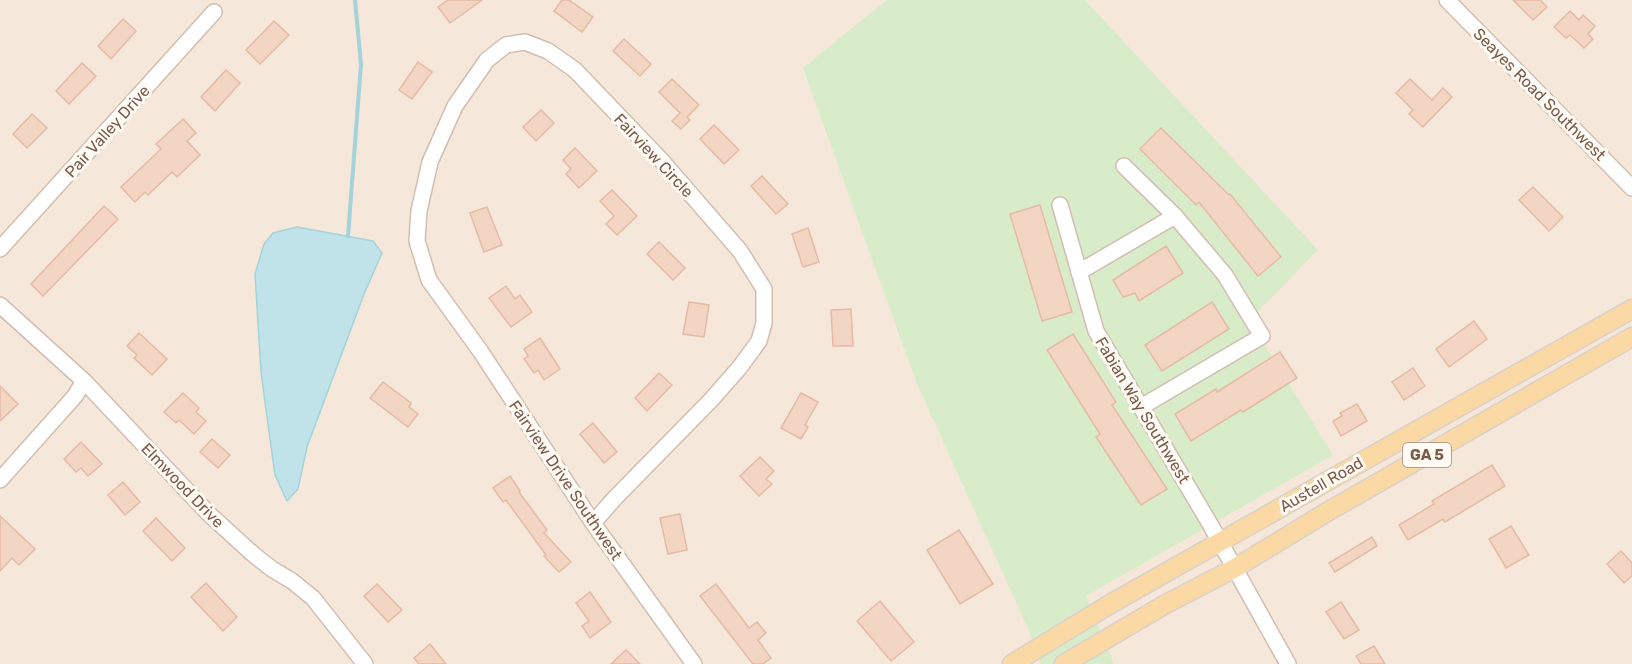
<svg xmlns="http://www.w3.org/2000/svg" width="1632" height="664" font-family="Rubik,sans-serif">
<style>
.residential{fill:#f5e8da}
.green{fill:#d8ecc9}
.water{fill:#bfe3e8;stroke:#a5d3da;stroke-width:1.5}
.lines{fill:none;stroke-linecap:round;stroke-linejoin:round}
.stream{stroke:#a5d3da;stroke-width:4}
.building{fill:#f3d5c3;stroke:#e6bba3;stroke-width:1.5}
.minor-casing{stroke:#d1beb0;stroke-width:18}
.major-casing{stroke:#dad1cd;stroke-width:21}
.minor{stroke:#fff;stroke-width:15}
.major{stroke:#fbd9a5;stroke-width:18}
.labels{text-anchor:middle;stroke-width:6;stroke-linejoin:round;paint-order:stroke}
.shield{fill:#fffaf3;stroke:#a28b7f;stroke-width:1.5}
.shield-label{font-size:15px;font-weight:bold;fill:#7a5c4d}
.street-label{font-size:16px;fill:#7a5c4d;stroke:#fffaf3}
</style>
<rect width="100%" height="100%" fill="#fdf6ec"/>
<rect class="residential" x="0" y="0" width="1632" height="664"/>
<polygon class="green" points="887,0 1085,0 1318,250 1249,320 1333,455 1086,596 1114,664 1040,664 1030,633 917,384 803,68"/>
<polygon class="water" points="297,227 373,241 382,253 364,294 307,447 298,489 287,501 275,475 267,417 261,372 255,274 264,244 273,233"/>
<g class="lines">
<polyline class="stream" points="348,236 361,64 355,0"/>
</g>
<g class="building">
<polygon points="448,0 482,0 450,23 438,7"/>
<polygon points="562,0 569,0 593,17 582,32 554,11"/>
<polygon points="1513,0 1540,0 1547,7 1533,20"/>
<polygon points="1570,11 1579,20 1583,15 1595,26 1588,34 1593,39 1584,48 1570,35 1566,38 1554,27"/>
<polygon points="123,19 136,31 111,59 98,46"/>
<polygon points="274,21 289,35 260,64 246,50"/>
<polygon points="624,39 651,64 640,76 613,51"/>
<polygon points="418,62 432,72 412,99 399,90"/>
<polygon points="82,63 96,76 69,104 56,91"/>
<polygon points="226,70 240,83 215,111 201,97"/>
<polygon points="672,79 699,105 687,117 690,120 681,129 672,121 680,113 659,92"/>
<polygon points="1410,79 1432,100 1443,88 1452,97 1423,127 1409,114 1413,110 1396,93"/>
<polygon points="541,110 554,123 536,141 523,127"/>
<polygon points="32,114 47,128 27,148 13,134"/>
<polygon points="183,119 196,133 187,141 200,155 177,177 172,172 148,195 145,192 135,202 121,187 161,149 156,144"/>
<polygon points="714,125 739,150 724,164 700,139"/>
<polygon points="1161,128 1229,195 1230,194 1281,257 1258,276 1199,202 1196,205 1140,149"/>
<polygon points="575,148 597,171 579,188 566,174 571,169 563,160"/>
<polygon points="762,176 788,204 776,214 751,186"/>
<polygon points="1533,187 1563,217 1549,231 1519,200"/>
<polygon points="612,190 637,216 617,235 606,224 614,216 600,201"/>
<polygon points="1040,205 1072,312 1042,321 1010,214"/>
<polygon points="104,206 118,219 43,296 31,284"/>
<polygon points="487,207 502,245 484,252 470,213"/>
<polygon points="808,228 819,262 803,267 792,234"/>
<polygon points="659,242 685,268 673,280 647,254"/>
<polygon points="1166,246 1183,273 1139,301 1135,293 1123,297 1113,280"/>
<polygon points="506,286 515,299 520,295 532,312 511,327 489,298"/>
<polygon points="689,302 709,305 704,337 683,334"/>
<polygon points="1212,302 1229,329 1162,371 1145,345"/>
<polygon points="851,309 853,346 833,346 831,310"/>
<polygon points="1474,321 1487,339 1449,367 1436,349"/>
<polygon points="139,333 167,359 152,375 134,358 137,355 127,346"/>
<polygon points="1073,334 1116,402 1112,405 1167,489 1141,505 1096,437 1100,434 1047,350"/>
<polygon points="540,338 560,369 544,380 538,370 534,373 524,359 528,356 524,349"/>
<polygon points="1280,352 1297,378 1243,412 1241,410 1191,441 1175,414 1216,389 1217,392"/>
<polygon points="1413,368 1425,386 1404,400 1392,382"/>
<polygon points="659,373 672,385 647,411 635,398"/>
<polygon points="383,382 411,403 409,407 418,414 408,427 370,398"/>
<polygon points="0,386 18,404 0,421"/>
<polygon points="183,393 199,408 196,412 206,421 194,434 179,420 176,423 164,412"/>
<polygon points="801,393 818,402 805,425 808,427 801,439 781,428"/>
<polygon points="1357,404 1367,421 1341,436 1333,421 1342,416 1340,413"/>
<polygon points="593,423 617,452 604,463 580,434"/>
<polygon points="212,439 230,455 218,468 200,452"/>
<polygon points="81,442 102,464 88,476 81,468 76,472 64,459"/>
<polygon points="760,457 774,471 766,479 772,484 759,496 740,476"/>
<polygon points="1492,465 1505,486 1445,522 1443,519 1408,540 1399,525 1434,504 1432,501"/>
<polygon points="510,476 520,491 519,492 547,530 544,533 571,562 559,572 544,556 546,555 506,500 503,502 493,488"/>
<polygon points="123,482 140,502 125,515 108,495"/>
<polygon points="680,514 687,550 668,554 660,518"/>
<polygon points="0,516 35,549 19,565 12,558 0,571"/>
<polygon points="156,518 185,548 172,561 143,531"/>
<polygon points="1511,526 1529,555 1506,568 1489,539"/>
<polygon points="959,530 993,584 960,604 927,550"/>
<polygon points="1372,537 1377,546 1335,572 1329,563"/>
<polygon points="1621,551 1632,563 1632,576 1624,583 1607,564"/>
<polygon points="206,583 237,617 223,631 191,597"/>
<polygon points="377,584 402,610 388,622 364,596"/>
<polygon points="716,584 749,628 757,622 766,633 758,640 771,658 763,664 753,664 700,596"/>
<polygon points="590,592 611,622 590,638 582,626 589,621 576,603"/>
<polygon points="880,601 914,642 891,661 857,621"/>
<polygon points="1341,602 1359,630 1344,639 1326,612"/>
<polygon points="430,644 446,664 419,664 414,658"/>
<polygon points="1374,646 1385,664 1361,664 1356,656"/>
<polygon points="626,650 640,664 611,664"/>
</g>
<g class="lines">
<defs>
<g id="minor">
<polyline points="1447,0 1632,188"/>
<polyline points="1124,166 1175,216 1225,275 1262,336 1141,407"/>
<polyline points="1060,205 1096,331 1210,524 1288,664"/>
<polyline points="0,249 214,12"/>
<polyline points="1079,272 1175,216"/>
<polyline points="0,305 84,381 208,513 254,555 272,569 292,581 313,598 365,664"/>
<polyline points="0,480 75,396 84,381"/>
<polyline points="593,523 614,499 711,400 740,367 759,341 764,323 764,289 740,251 661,160 575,70 548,51 525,42 506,45 487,60 455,106 430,162 419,211 417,241 429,280 481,352 593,523 694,664"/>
</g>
<g id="major">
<polyline points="1012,664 1112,603 1632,309"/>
<polyline points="1064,664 1164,605 1235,568 1327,512 1632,337"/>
</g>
</defs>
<use href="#minor" class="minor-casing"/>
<use href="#major" class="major-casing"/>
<use href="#minor" class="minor"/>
<use href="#major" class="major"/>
</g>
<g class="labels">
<rect class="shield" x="1403" y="443" width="48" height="24" rx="4.5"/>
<g class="shield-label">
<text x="1427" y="460">GA 5</text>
</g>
<g class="street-label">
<text transform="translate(1540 94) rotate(45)" y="6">Seayes Road Southwest</text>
<text transform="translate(107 131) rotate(-48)" y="6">Pair Valley Drive</text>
<text transform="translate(654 155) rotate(47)" y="6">Fairview Circle</text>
<text transform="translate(1143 410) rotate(59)" y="6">Fabian Way Southwest</text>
<text transform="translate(566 480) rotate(56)" y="6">Fairview Drive Southwest</text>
<text transform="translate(1321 484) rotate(-30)" y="6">Austell Road</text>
<text transform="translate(183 485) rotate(46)" y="6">Elmwood Drive</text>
</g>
</g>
</svg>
